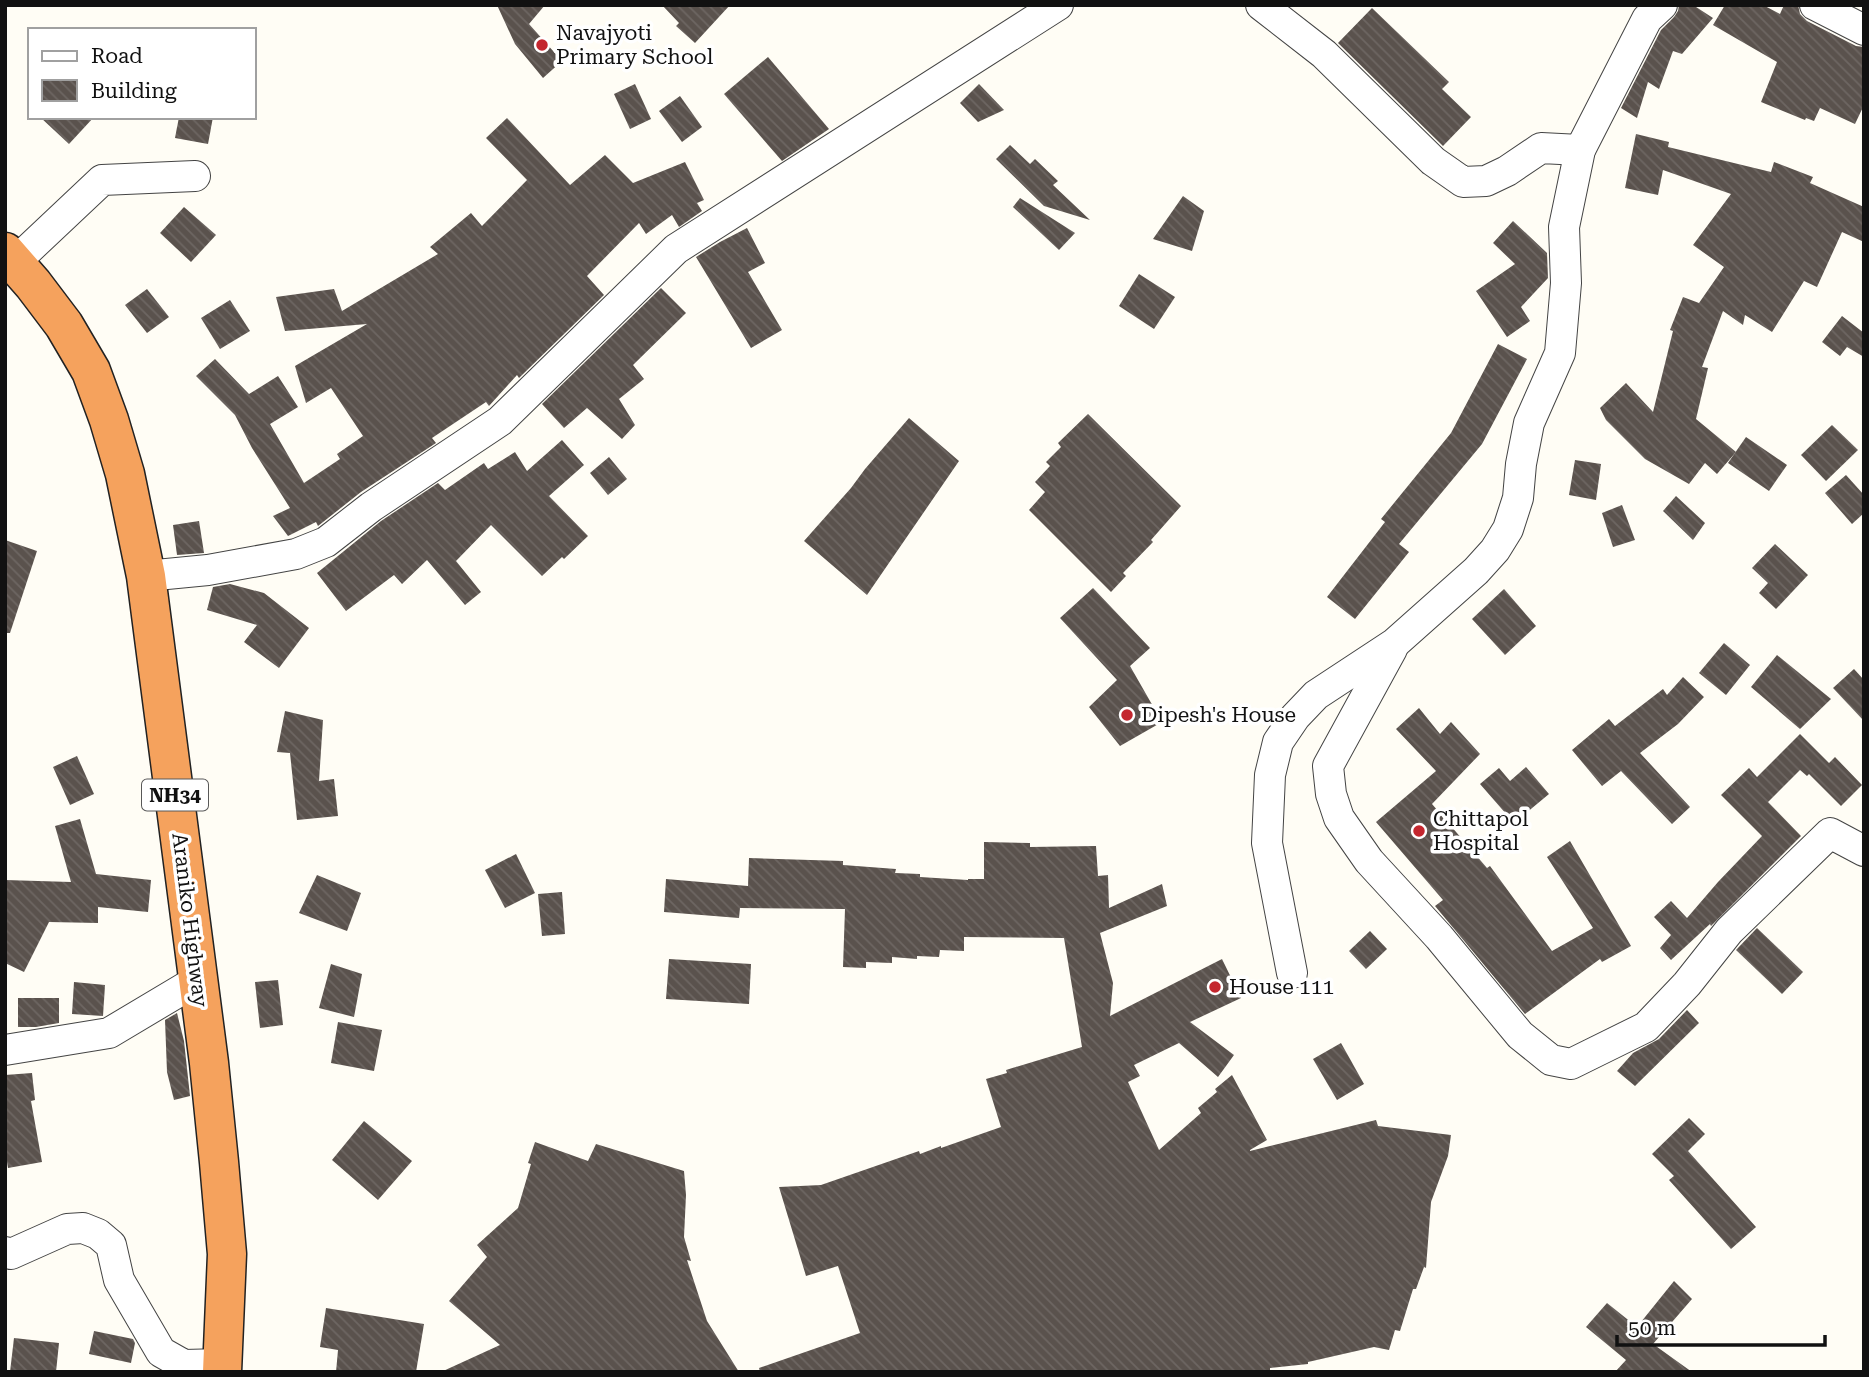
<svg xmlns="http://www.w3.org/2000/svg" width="1869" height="1377" font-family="'Roboto Serif',serif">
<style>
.building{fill:url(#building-back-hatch)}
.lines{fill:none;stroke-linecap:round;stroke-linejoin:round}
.minor-casing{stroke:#444;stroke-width:32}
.highway-casing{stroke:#222;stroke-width:41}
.minor{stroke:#fff;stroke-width:30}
.highway{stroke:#f5a25d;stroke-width:38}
.poi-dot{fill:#c4262e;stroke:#fff;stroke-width:2.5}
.labels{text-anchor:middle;stroke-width:7;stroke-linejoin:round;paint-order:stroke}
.shield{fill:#fff;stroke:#585858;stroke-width:2}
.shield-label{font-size:19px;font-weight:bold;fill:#111}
.poi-label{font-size:21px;fill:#111;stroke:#fff;text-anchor:start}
.street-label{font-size:21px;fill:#111;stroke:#fff}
</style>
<defs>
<pattern id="building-back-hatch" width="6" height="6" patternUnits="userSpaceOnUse" patternTransform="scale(1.75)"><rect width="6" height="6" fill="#5a524d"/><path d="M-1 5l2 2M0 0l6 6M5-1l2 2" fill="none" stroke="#6d6662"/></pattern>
</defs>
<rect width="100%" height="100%" fill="#fffdf5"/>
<g class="building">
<polygon points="497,5 545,5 529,24 562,61 543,78 515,44"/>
<polygon points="662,5 730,5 695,43 676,26 679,23"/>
<polygon points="1679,5 1693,5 1713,18 1682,54 1673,51 1659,89 1648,82 1637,118 1621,108 1661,30 1674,17 1678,11"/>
<polygon points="1725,5 1763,5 1780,14 1784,5 1798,5 1800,14 1807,21 1856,46 1864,47 1864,105 1855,124 1820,108 1814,121 1806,118 1805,120 1761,102 1777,62 1713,25"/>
<polygon points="1372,8 1449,82 1442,89 1471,117 1443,146 1338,43"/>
<polygon points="768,57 829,129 782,161 724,94"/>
<polygon points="635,84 651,119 630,129 614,94"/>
<polygon points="979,84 1004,110 978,122 960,103"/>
<polygon points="680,96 702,127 682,142 659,111"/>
<polygon points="40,117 94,117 69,144"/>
<polygon points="179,117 213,117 208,144 175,138"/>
<polygon points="507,118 570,185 605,155 633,183 685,162 704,200 697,203 702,211 679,227 672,215 646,234 639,223 587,276 604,295 519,378 517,375 489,406 486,402 432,438 436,443 361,492 318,526 316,522 288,536 273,516 290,508 252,448 235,415 196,376 215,359 249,394 278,376 298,407 270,424 304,483 340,459 337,454 363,436 331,388 306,403 295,366 367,324 285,331 276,297 334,289 342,311 438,254 430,247 471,213 482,226 527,180 486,138"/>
<polygon points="1636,134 1669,142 1668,147 1771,172 1774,162 1813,177 1810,183 1864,207 1864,242 1842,232 1817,287 1804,281 1772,332 1745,315 1743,325 1723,311 1702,367 1708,368 1696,419 1736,452 1717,474 1705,463 1689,484 1645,459 1606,420 1600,408 1626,383 1653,412 1673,331 1670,330 1683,297 1699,303 1724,267 1693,245 1731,194 1663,170 1658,195 1625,188"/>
<polygon points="1010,145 1030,164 1035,159 1058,181 1053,185 1090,220 1044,206 996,159"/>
<polygon points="1183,196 1204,211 1192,251 1153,239"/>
<polygon points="1020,198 1075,233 1059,250 1013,207"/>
<polygon points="184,207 216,235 191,262 160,233"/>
<polygon points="1513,221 1547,253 1548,278 1521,307 1530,321 1507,337 1476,291 1515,264 1493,243"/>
<polygon points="747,228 765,263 748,272 782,330 751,348 696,257 720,242"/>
<polygon points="1139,274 1175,297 1154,329 1119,306"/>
<polygon points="661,288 686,313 633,365 644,379 619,399 635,425 622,439 587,408 564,428 542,404"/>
<polygon points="147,289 169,317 147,333 125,305"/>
<polygon points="230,300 250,331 220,349 201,318"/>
<polygon points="1842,316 1864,333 1864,357 1847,347 1840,356 1822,342"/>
<polygon points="1498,344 1527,359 1482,444 1399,544 1409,552 1355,619 1327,597 1385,522 1381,519 1451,433"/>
<polygon points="1088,414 1181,506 1151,540 1153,542 1123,573 1126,576 1111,592 1029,510 1045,492 1035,482 1050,466 1046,462 1061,447 1058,443"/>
<polygon points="909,418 959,461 867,595 804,541 851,488 865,469"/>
<polygon points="1832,425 1858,450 1826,481 1801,455"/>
<polygon points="1746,437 1787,465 1769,491 1728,463"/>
<polygon points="562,440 584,465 549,496 588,536 564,559 562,557 542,576 491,525 456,561 481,592 465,605 427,560 402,584 394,575 346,611 317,573 381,521 438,483 445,490 484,463 488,469 515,452 527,471"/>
<polygon points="609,457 627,479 608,495 590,473"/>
<polygon points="1575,460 1601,464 1596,500 1569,495"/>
<polygon points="1846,475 1864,495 1864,513 1852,524 1825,493"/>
<polygon points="1676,496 1705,523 1693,540 1663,511"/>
<polygon points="1622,505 1635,540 1613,547 1602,513"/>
<polygon points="199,521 204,553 177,555 173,525"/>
<polygon points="5,540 37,551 10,633 5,633"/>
<polygon points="1775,544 1808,575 1776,609 1759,593 1768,583 1752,568"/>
<polygon points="230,584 264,593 309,628 279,668 244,642 257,625 207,610 213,587"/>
<polygon points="1093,588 1150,648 1130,666 1162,722 1120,746 1089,707 1117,680 1060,618"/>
<polygon points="1504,589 1536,626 1505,655 1472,619"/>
<polygon points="1724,643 1750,665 1726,695 1699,673"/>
<polygon points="1777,655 1831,699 1800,729 1751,687"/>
<polygon points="1854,669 1864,680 1864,721 1833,688"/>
<polygon points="1683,677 1704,697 1678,724 1640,753 1690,807 1672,824 1621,771 1602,786 1572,750 1609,719 1615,726 1663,689 1667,695"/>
<polygon points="1419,708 1440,734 1451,722 1480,754 1432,804 1487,868 1490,866 1552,951 1593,928 1547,857 1570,841 1631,946 1602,962 1600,959 1525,1014 1435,906 1443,900 1376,822 1436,771 1396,729"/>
<polygon points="285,711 323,720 319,781 334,779 338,816 297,820 290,753 277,752"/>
<polygon points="1800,734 1829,763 1835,757 1862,785 1841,806 1809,774 1807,776 1800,770 1768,802 1801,836 1711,926 1710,924 1671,960 1660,948 1671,935 1654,917 1671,901 1687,918 1718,882 1762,836 1721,795 1749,768 1757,777"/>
<polygon points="77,756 94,794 70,805 53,767"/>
<polygon points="1526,767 1549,794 1514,823 1480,784 1499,768 1510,781"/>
<polygon points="80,819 96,874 151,880 148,912 98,907 98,923 49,922 24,972 5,963 5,880 71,882 55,826"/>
<polygon points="984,842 1030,843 1030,847 1096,846 1098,876 1108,875 1109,908 1162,884 1167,906 1100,933 1113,983 1110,1016 1222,959 1241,998 1190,1022 1234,1055 1218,1077 1179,1043 1134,1065 1140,1076 1128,1082 1159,1150 1201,1113 1198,1108 1217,1092 1215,1089 1232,1075 1267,1140 1250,1150 1250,1151 1376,1120 1378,1126 1451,1135 1448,1156 1431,1202 1426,1268 1424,1267 1416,1289 1413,1289 1400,1331 1395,1330 1389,1350 1374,1347 1308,1362 1308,1364 1270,1368 1270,1372 760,1372 759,1368 860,1333 838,1266 806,1276 779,1187 821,1185 919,1151 920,1154 941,1146 941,1148 1001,1127 986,1079 1007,1073 1006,1070 1082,1047 1064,938 964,937 964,951 940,950 939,957 917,956 917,959 892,957 892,963 866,962 866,968 843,967 845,909 740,908 739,918 664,912 666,879 748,886 749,858 843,861 843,865 896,869 895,873 920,874 920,877 968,880 968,879 984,879"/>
<polygon points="516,854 535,893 505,908 485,870"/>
<polygon points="317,875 361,893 347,931 299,913"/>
<polygon points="562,892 565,934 542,936 538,894"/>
<polygon points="1757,928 1803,972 1782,994 1736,950"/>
<polygon points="1370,931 1387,949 1366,969 1349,951"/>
<polygon points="669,959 751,964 749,1004 666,999"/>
<polygon points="331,964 362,974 354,1017 319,1008"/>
<polygon points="278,980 283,1025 260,1028 255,982"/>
<polygon points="74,982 105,985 103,1016 72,1014"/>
<polygon points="18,998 59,998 59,1023 36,1027 18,1027"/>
<polygon points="1687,1010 1699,1023 1635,1086 1617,1071 1633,1053 1659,1039"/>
<polygon points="177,1013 184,1041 190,1096 174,1100 167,1072 165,1020"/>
<polygon points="338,1022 382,1030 374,1071 331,1063"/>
<polygon points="1341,1043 1364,1084 1337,1100 1313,1059"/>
<polygon points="32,1073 35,1100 31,1101 42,1162 8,1168 5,1150 5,1075"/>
<polygon points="1689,1118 1705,1134 1688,1151 1756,1227 1731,1249 1669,1180 1674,1176 1652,1154"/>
<polygon points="364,1121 412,1161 378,1200 332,1160"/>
<polygon points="535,1142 588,1161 596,1144 684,1171 686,1195 684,1237 691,1261 687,1260 707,1321 739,1372 441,1372 500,1345 449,1301 487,1257 477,1245 518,1208 531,1164 528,1163"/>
<polygon points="1674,1281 1692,1299 1653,1344 1692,1372 1615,1372 1626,1360 1586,1327 1607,1303 1637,1327"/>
<polygon points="326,1308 424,1324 416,1372 336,1372 338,1350 320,1347"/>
<polygon points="94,1331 133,1339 135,1343 131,1363 89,1354"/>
<polygon points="14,1338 59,1343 56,1372 10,1372"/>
</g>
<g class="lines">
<defs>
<g id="minor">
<polyline points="1261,5 1324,54 1433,161 1463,182 1486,181 1507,171 1541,148 1580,150"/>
<polyline points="1815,5 1864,30"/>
<polyline points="14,263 102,180 195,176"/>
<polyline points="146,576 208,570 296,554 326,542 371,507 500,421 676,249 1058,5"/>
<polyline points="1392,649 1328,766 1331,794 1339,818 1369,861 1439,937 1520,1035 1551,1060 1571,1064 1646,1027 1687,984 1729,931 1830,833 1864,851"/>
<polyline points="1292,973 1267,843 1270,775 1278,742 1295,717 1316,695 1395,643 1476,571 1495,550 1508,529 1518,498 1521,464 1529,423 1560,353 1566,283 1564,227 1580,150 1647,19 1662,5"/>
<polyline points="5,1050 109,1033 198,980"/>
<polyline points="5,1252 11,1254 67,1229 83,1228 98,1234 111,1245 119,1280 161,1352 184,1365 222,1364"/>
</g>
<polyline id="highway" points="5,252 33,284 64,325 91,371 109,420 125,474 146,576 209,1063 219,1162 227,1254 222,1372"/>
</defs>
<use href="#minor" class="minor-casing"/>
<use href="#highway" class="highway-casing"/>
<use href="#minor" class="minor"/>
<use href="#highway" class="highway"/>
</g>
<g class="poi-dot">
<circle cx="542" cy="45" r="7"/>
<circle cx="1127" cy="715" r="7"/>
<circle cx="1419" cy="831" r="7"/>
<circle cx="1215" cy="987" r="7"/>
</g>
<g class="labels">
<rect class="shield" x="142" y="779.5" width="66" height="31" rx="5"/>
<g class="shield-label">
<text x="175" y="802">NH34</text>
</g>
<g class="poi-label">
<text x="556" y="40">Navajyoti<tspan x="556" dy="24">Primary School</tspan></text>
<text x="1141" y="722">Dipesh's House</text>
<text x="1433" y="826">Chittapol<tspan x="1433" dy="24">Hospital</tspan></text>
<text x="1229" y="994">House 111</text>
</g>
<g class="street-label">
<text transform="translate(190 920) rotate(83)" y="7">Araniko Highway</text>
</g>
</g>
<rect width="1869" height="1377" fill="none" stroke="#111111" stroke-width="14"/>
<rect x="28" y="28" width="228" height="91" fill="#ffffff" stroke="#a0a0a0" stroke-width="2"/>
<rect x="42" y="51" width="35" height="10" fill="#ffffff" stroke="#a0a0a0" stroke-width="2"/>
<text x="91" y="63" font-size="21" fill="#111111">Road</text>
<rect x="42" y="80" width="35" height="21" fill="url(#building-back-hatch)" stroke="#a0a0a0" stroke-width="2"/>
<text x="91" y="98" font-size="21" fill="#111111">Building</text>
<path d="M1617 1335v10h208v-10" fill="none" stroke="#111111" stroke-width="3.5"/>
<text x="1628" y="1335" font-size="21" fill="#111111" stroke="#ffffff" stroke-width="5" paint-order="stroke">50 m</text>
</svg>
